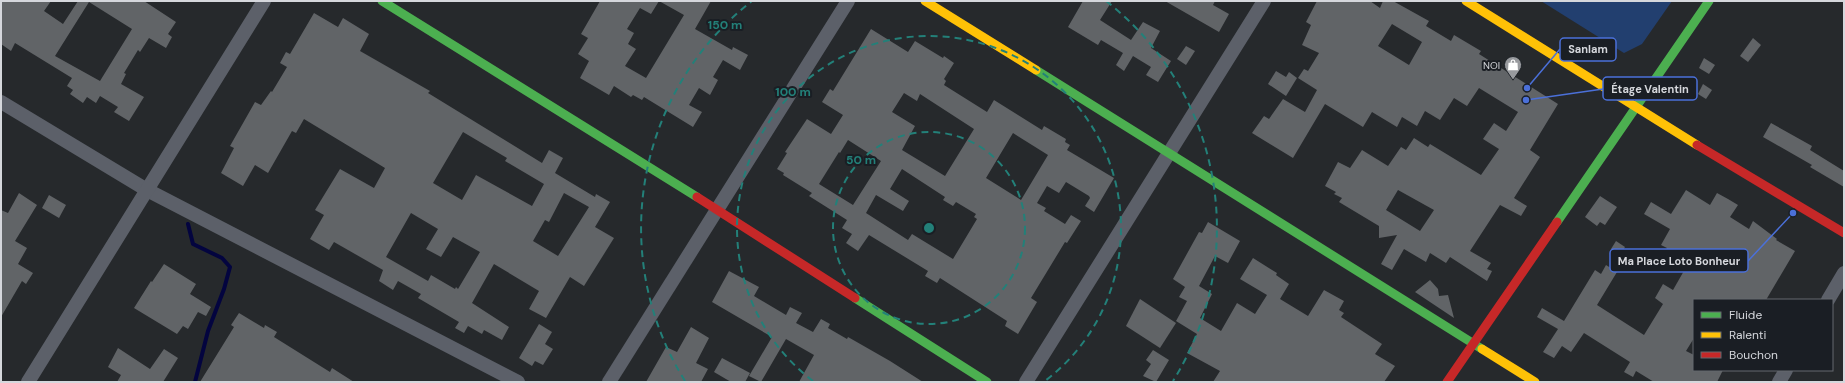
<svg xmlns="http://www.w3.org/2000/svg" width="1845" height="383" font-family="'DM Sans',sans-serif">
<style>
.green{fill:#223f6f}
.lines{fill:none;stroke-linecap:round;stroke-linejoin:round}
.stream{stroke:#03043f;stroke-width:4}
.building{fill:#616467;fill-rule:evenodd}
.street{stroke:#5c6069;stroke-width:14}
.fast{stroke:#4caf50;stroke-width:9}
.slow{stroke:#ffc107;stroke-width:9}
.jam{stroke:#c62828;stroke-width:9}
.ring{fill:none;stroke:#238079;stroke-width:2;stroke-dasharray:7 5}
.labels{text-anchor:middle;stroke-width:4;stroke-linejoin:round;paint-order:stroke}
.poi-label{font-size:10px;fill:#d5d7dc;stroke:#1a1e24;text-anchor:end}
.centre{fill:#238079;stroke:#1a1e24;stroke-width:2}
.ring-label{font-size:12px;text-anchor:middle;font-weight:bold;fill:#238079;stroke:#1a1e24;stroke-width:4;stroke-linejoin:round;paint-order:stroke}
.leader{fill:none;stroke:#4b70d9;stroke-width:1.5}
.callout-dot{fill:#4b70d9;stroke:#1a1e24;stroke-width:1.5}
.callout{fill:#1a1e24;stroke:#4b70d9;stroke-width:1.5}
.callout-label{font-size:11px;text-anchor:middle;font-weight:bold;fill:#d5d7dc}
</style>
<rect width="100%" height="100%" fill="#26292c"/>
<polygon class="green" points="1541,1 1672,1 1642,44 1624,53"/>
<g class="lines">
<polyline class="stream" points="188,224 193,244 222,258 230,267 224,289 208,331 195,382"/>
</g>
<g class="building">
<path d="M1 1H51L44 11 63 24 78 1H144L176 22 168 34 172 37 166 48 149 38 140 52 138 50 124 73 126 74 121 84 144 97 129 121 114 112 118 107 100 96 96 103 87 97 83 103 70 94 73 90 67 86 72 78 15 43 11 51 1 44ZM89 2 132 29 100 81 55 56Z"/>
<path d="M600 1H711L695 29 732 50 733 47 748 55 740 70 723 60 713 77 718 80 710 95 699 88 689 105 702 112 693 127 644 97 642 100 633 95 631 97 614 86 609 95 580 78 589 61 578 54 588 38 581 34ZM659 1 684 15 646 78 625 66 636 49 628 44 634 33 627 29 640 8 651 14Z"/>
<polygon points="1083,1 1112,1 1100,20 1131,40 1143,22 1160,31 1151,48 1171,61 1158,82 1146,75 1151,67 1133,56 1124,71 1116,65 1123,53 1101,40 1098,45 1068,27"/>
<polygon points="1165,1 1215,1 1213,5 1229,14 1219,32"/>
<path d="M1317 1H1370L1380 8 1383 1H1393L1429 21 1426 26 1451 41 1454 35 1481 51 1479 54 1558 104 1530 150 1540 157 1514 198 1527 206 1521 216 1500 205 1470 251 1491 263 1487 269 1492 271 1487 281 1450 257 1446 263 1430 253 1426 262 1404 249 1392 270 1381 264 1397 235 1379 238V226L1339 202 1342 198 1334 194 1336 192 1325 186 1338 162 1350 168 1362 150 1388 166 1401 147 1406 150 1414 138 1428 147 1430 144 1481 175 1499 149 1483 139 1494 123 1506 131 1518 112 1479 88 1467 106 1454 98 1440 120 1425 111 1417 126 1402 117 1397 127 1372 112 1363 127 1325 104 1293 158 1252 133 1264 116 1269 119 1283 99 1305 112 1317 90 1298 78 1304 69 1308 71 1319 53 1302 45 1311 25 1306 22ZM1392 24 1422 42 1409 65 1378 46ZM1398 190 1434 210 1420 231 1386 210Z"/>
<path d="M314 13 338 27 343 18 369 34 360 51 430 91 428 93 542 163 549 150 563 158 555 173 595 197 596 194 610 202 595 227 614 238 584 286 570 277 546 318 529 309 539 291 494 264 472 303 509 327 502 340 484 330 482 334 468 326 464 333 455 328 459 322 418 298 421 294 398 281 393 290 379 281 383 270 334 242 329 250 310 239 324 215 315 210 340 169 374 188 385 168 304 119 296 133 292 131 268 173 255 165 243 186 221 173 234 148 230 146 255 102 261 105 271 91 272 92 287 67 280 63 286 52 290 54ZM463 132 507 158 505 161 544 184 532 206 476 175 462 200 433 183ZM564 193 589 207 558 256 533 241 545 220 549 222ZM411 213 438 229 426 249 441 257 453 237 480 252 458 289 456 287 455 289 431 275 428 281 386 257Z"/>
<path d="M871 29 908 52 915 41 943 58 944 56 954 63 944 79 946 81 944 85 987 112 994 100 1042 130 1044 126 1066 139 1065 142 1070 145 1067 150 1114 178 1094 212 1085 206 1090 198 1089 196 1066 182 1059 193 1047 186 1037 203 1046 208 1044 211 1065 224 1071 215 1081 221 1067 243 1065 242 1031 298 1037 302 1018 334 1005 326 1007 321 940 278 937 283 925 276 928 271 869 235 858 251 846 243 852 234 842 228 847 220 809 196 812 193 783 175 784 173 777 169 787 153 785 152 807 119 831 134 843 115 822 102 830 89 833 91ZM904 93 917 101 920 94 974 129 945 176 902 150 915 126 892 112ZM1013 133 1048 155 1021 200 986 178ZM848 140 881 161 853 205 819 184 839 152 840 153ZM902 169 945 197 943 200 953 206 956 202 976 214 974 217 977 219 953 259 912 234 908 240 866 213 876 195 903 211 909 201 890 189Z"/>
<polygon points="1753,38 1761,45 1748,62 1740,56"/>
<polygon points="1186,46 1195,51 1186,65 1177,59"/>
<polygon points="1704,58 1715,65 1709,74 1699,68"/>
<polygon points="1276,71 1286,77 1289,72 1297,78 1286,96 1268,84"/>
<polygon points="1703,84 1712,90 1706,99 1698,94"/>
<polygon points="1771,123 1812,146 1810,150 1844,171 1844,187 1810,167 1812,165 1763,137"/>
<polygon points="1686,190 1710,205 1717,193 1728,199 1738,205 1730,217 1749,229 1753,221 1777,239 1776,240 1795,251 1766,300 1694,300 1694,338 1686,351 1694,355 1694,370 1723,370 1717,382 1654,382 1636,371 1633,377 1624,372 1630,362 1584,333 1571,352 1562,346 1554,358 1543,352 1558,329 1537,317 1542,308 1564,321 1595,270 1601,274 1606,265 1617,272 1597,305 1644,335 1663,304 1655,298 1663,284 1673,290 1685,269 1663,254 1667,248 1661,245 1670,229 1644,214 1651,202 1671,214"/>
<polygon points="19,193 37,205 15,241 27,248 18,264 33,273 26,284 22,281 1,317 1,210 8,213"/>
<polygon points="49,195 66,205 59,218 42,208"/>
<polygon points="1600,196 1617,207 1605,225 1600,222 1597,226 1585,217"/>
<polygon points="1208,222 1240,241 1228,263 1215,256 1199,286 1212,294 1200,318 1221,331 1237,303 1255,314 1267,295 1240,279 1253,258 1277,273 1276,275 1289,284 1280,299 1308,316 1324,290 1344,301 1339,310 1344,313 1341,317 1382,344 1375,354 1395,366 1384,382 1213,382 1220,371 1187,353 1197,334 1176,321 1187,301 1179,297 1185,287 1173,279 1199,232 1202,233"/>
<polygon points="1616,241 1625,247 1620,255 1611,249"/>
<polygon points="164,264 196,284 190,294 211,307 206,316 198,312 188,329 183,326 177,334 134,308 151,281 152,282"/>
<polygon points="729,271 759,287 754,296 786,315 790,307 802,313 796,323 813,332 821,319 830,324 828,328 847,339 848,337 890,361 923,382 799,382 814,355 786,339 761,382 749,376 772,337 712,302"/>
<polygon points="1430,280 1438,289 1439,296 1448,295 1454,318 1415,292"/>
<polygon points="1140,299 1176,323 1160,348 1126,326"/>
<polygon points="239,313 264,328 265,325 277,332 274,337 330,372 332,368 354,382 200,382 234,327 231,325"/>
<polygon points="539,324 552,332 545,344 553,349 543,365 535,361 532,366 519,358"/>
<polygon points="691,327 709,338 696,363 708,369 701,382 646,382 666,347 677,352"/>
<polygon points="118,348 150,369 164,349 178,358 163,382 117,382 121,375 108,367"/>
<polygon points="1153,350 1169,360 1156,382 1143,376 1151,364 1146,360"/>
<polygon points="722,358 750,373 745,382 731,382 714,372"/>
</g>
<g class="lines">
<g class="street">
<polyline points="1,102 147,190 518,382"/>
<polyline points="1828,300 1844,273"/>
<polyline points="28,382 264,1"/>
<polyline points="609,382 848,1"/>
<polyline points="1026,382 1264,1"/>
<polyline points="1779,382 1786,370"/>
</g>
<g class="fast">
<polyline points="382,1 697,197"/>
<polyline points="1036,70 1482,349"/>
<polyline points="1557,222 1709,1"/>
<polyline points="855,298 987,382"/>
</g>
<g class="slow">
<polyline points="925,1 1036,70"/>
<polyline points="1466,1 1697,145"/>
<polyline points="1482,349 1535,382"/>
</g>
<g class="jam">
<polyline points="1697,145 1844,233"/>
<polyline points="697,197 855,298"/>
<polyline points="1447,382 1557,222"/>
</g>
</g>
<g class="ring">
<circle cx="929" cy="228" r="96"/>
<path d="M813 381A192 192 0 1 1 1045 381"/>
<path d="M685 381A288 288 0 0 1 752 1M1106 1A288 288 0 0 1 1173 381"/>
</g>
<defs>
<symbol id="shop-pin" viewBox="-11 -11 22 30"><path d="M0 17L-7.5 6A9.5 9.5 0 1 1 7.5 6Z" fill="#989a9e" stroke="#1a1e24"/><path d="M-5-2.5h2.3a2.7 3.5 0 0 1 5.4 0H5L5.5 6h-11ZM-1.5-2.5h3a1.5 2.3 0 0 0-3 0Z" fill="#fff"/></symbol>
</defs>
<g fill-rule="evenodd">
<use href="#shop-pin" x="1503" y="55" width="20" height="27"/>
</g>
<g class="labels">
<g class="poi-label">
<text x="1500" y="69">NOI</text>
</g>
</g>
<circle cx="929" cy="228" r="6" class="centre"/>
<g class="ring-label">
<text x="725" y="29">150 m</text>
<text x="793" y="96">100 m</text>
<text x="861" y="164">50 m</text>
</g>
<path class="leader" d="M1527 88L1560 49M1526 100L1603 89M1793 213L1748 261"/>
<g class="callout-dot">
<circle cx="1527" cy="88" r="4"/>
<circle cx="1526" cy="100" r="4"/>
<circle cx="1793" cy="213" r="4"/>
</g>
<g class="callout">
<rect x="1560" y="38" width="56" height="23" rx="4"/>
<rect x="1603" y="77" width="94" height="23" rx="4"/>
<rect x="1610" y="249" width="138" height="23" rx="4"/>
</g>
<g class="callout-label">
<text x="1588" y="53">Sanlam</text>
<text x="1650" y="93">Étage Valentin</text>
<text x="1679" y="265">Ma Place Loto Bonheur</text>
</g>
<rect width="1845" height="383" fill="none" stroke="#d5d7dc" stroke-width="4"/>
<rect x="1693" y="299" width="140" height="72" fill="#1a1e24" stroke="#65686e"/>
<rect x="1701" y="312" width="20" height="6" fill="#4caf50" stroke="#65686e"/>
<text x="1729" y="319" font-size="12" fill="#d5d7dc">Fluide</text>
<rect x="1701" y="332" width="20" height="6" fill="#ffc107" stroke="#65686e"/>
<text x="1729" y="339" font-size="12" fill="#d5d7dc">Ralenti</text>
<rect x="1701" y="352" width="20" height="6" fill="#c62828" stroke="#65686e"/>
<text x="1729" y="359" font-size="12" fill="#d5d7dc">Bouchon</text>
</svg>
